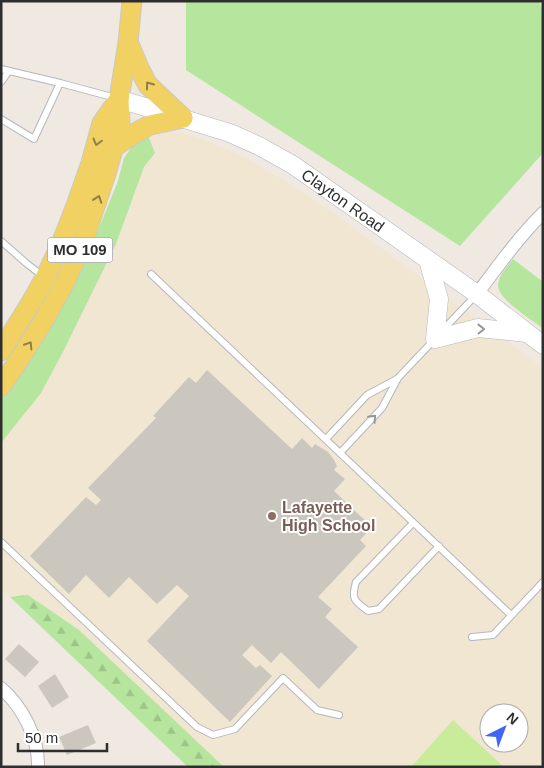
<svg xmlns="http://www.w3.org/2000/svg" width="544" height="768" font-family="Arial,sans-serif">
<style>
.education{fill:#f0e6d1;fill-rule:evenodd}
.grass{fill:#b6e59e}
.forest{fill:url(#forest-firs)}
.pitch{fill:#c9ec9a}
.building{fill:#cbc7bf}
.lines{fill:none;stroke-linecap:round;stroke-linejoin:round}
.lane-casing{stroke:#b4b7c1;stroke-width:8}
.street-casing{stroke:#b4b7c1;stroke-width:14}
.secondary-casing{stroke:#b4b7c1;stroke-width:19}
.primary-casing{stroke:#c9c9c9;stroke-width:21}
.lane{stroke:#fff;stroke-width:6}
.street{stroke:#fff;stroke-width:12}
.secondary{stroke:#fff;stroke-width:18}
.primary{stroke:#f2d163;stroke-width:19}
.oneway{stroke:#908048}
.oneway2{stroke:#969696}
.education-dot{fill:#8d6e63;stroke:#fff;stroke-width:2}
.labels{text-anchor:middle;stroke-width:4;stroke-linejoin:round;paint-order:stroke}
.shield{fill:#fff;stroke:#6d6d6d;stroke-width:1}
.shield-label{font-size:15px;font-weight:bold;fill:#2e2e2e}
.street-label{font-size:16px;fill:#2e2e2e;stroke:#fff}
.education-label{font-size:16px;font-weight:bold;fill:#785e54;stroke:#fff;text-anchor:start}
</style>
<defs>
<pattern id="forest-firs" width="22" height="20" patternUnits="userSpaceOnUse" patternTransform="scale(1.25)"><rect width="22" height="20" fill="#b6e59e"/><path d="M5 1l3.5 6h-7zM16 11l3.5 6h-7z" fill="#9dc588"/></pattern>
</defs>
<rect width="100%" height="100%" fill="#efe9e1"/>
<path class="education" d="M165 129 205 140 246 158 287 182 339 217 543 368V767H224L79 630 28 595 10 597 1 588V443L41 393 64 350 116 244 144 167 155 153 147 133ZM489 713H519V743H489Z"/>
<g class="grass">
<polygon points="186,1 537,1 540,3 543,14 543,153 460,246 186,70"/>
<polygon points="147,133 155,153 144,167 116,244 64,350 41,393 1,443 1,394 82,264 101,223 118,181 124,158 133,145"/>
<path d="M513 259 543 282V328C532 320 499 300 498 286 498 276 507 267 513 259Z"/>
</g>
<polygon class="forest" points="28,595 79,630 224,767 188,767 10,597"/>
<polygon class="pitch" points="453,720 504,767 411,767"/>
<g class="building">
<polygon points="207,370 292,449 302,438 312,448 315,444 328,452 334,460 337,466 334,470 345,479 334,491 372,527 360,540 366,546 318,597 332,609 325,617 358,647 319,689 281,652 271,663 252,645 242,655 256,668 260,665 272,676 230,722 147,641 189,596 177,585 157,604 129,577 109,598 86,575 69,594 30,556 86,497 96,505 101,500 88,488 156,418 153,416 189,377 196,383"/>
<polygon points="19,644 39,662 25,677 5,659"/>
<polygon points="55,674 69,697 52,708 38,686"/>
<polygon points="88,725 96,743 67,755 59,737"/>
</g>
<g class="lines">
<defs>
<g id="lane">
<polyline points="1,69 60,83 116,98"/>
<polyline points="1,82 9,71"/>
<polyline points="1,119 34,139 60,83"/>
<polyline points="1,241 26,263 44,277"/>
<polyline points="151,274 511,615"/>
<polyline points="440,333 476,295"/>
<polyline points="326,439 367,395 397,379"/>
<polyline points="340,453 382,408 398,378 433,341"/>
<path d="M413 523 356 582C351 599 354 601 368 611L379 609 439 546"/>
<polyline points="1,542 197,727 213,735 235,729 283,678 317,710 339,715"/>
<polyline points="472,637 493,635 543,582"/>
</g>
<g id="street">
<path d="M477 294C498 266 518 238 543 213"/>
<path d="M1 688C22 706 39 738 38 767"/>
</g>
<g id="secondary">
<path id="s1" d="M119 99 230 133 261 147 293 165 477 294 543 345"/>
<polyline points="428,260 439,299 435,339 478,328 527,333"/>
</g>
<g id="primary">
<polyline points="129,44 140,70 148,85 183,118"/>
<polyline points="114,147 135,133 150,125 183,118"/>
<polyline points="1,351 32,301 45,278 61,244 77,203 91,163 102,123 119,99"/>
<polyline points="1,386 21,357 44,320 65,282 82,245 105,177 120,125 119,99 128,43 132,1"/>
</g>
</defs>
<use href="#lane" class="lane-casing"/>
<use href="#street" class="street-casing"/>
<use href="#secondary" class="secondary-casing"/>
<use href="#primary" class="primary-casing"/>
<use href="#lane" class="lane"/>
<use href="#street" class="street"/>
<use href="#secondary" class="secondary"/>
<use href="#primary" class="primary"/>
</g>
<defs><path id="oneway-chevron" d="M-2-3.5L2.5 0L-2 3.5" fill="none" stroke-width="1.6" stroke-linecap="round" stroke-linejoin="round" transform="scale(1.25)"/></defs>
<g class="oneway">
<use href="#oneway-chevron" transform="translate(149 85) rotate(-126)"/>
<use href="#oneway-chevron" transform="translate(97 142) rotate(105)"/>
<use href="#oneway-chevron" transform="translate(98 199) rotate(-71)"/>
<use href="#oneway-chevron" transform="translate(29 345) rotate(-58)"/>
</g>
<g class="oneway2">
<use href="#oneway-chevron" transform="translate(481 329) rotate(-1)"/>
<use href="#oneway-chevron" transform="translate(373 418) rotate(-47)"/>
</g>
<circle class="education-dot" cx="272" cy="516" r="5"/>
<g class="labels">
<rect class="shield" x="47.5" y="237.5" width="65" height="25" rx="4"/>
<g class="shield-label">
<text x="80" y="255">MO 109</text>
</g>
<g class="street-label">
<text dy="6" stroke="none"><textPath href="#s1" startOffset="248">Clayton Road</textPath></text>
</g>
<g class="education-label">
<text x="282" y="513">Lafayette<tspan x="282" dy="18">High School</tspan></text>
</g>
</g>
<rect width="544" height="768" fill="none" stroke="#2e2e2e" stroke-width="5"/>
<g transform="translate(504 728) rotate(42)"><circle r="24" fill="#ffffff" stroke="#ababab"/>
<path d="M0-4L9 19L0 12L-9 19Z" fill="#4264fb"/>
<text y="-8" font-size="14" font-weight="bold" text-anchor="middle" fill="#2e2e2e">N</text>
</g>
<path d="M18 743v8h89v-8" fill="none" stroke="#2e2e2e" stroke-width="2.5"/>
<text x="25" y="743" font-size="15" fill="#2e2e2e" stroke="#ffffff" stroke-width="4" paint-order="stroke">50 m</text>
</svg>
